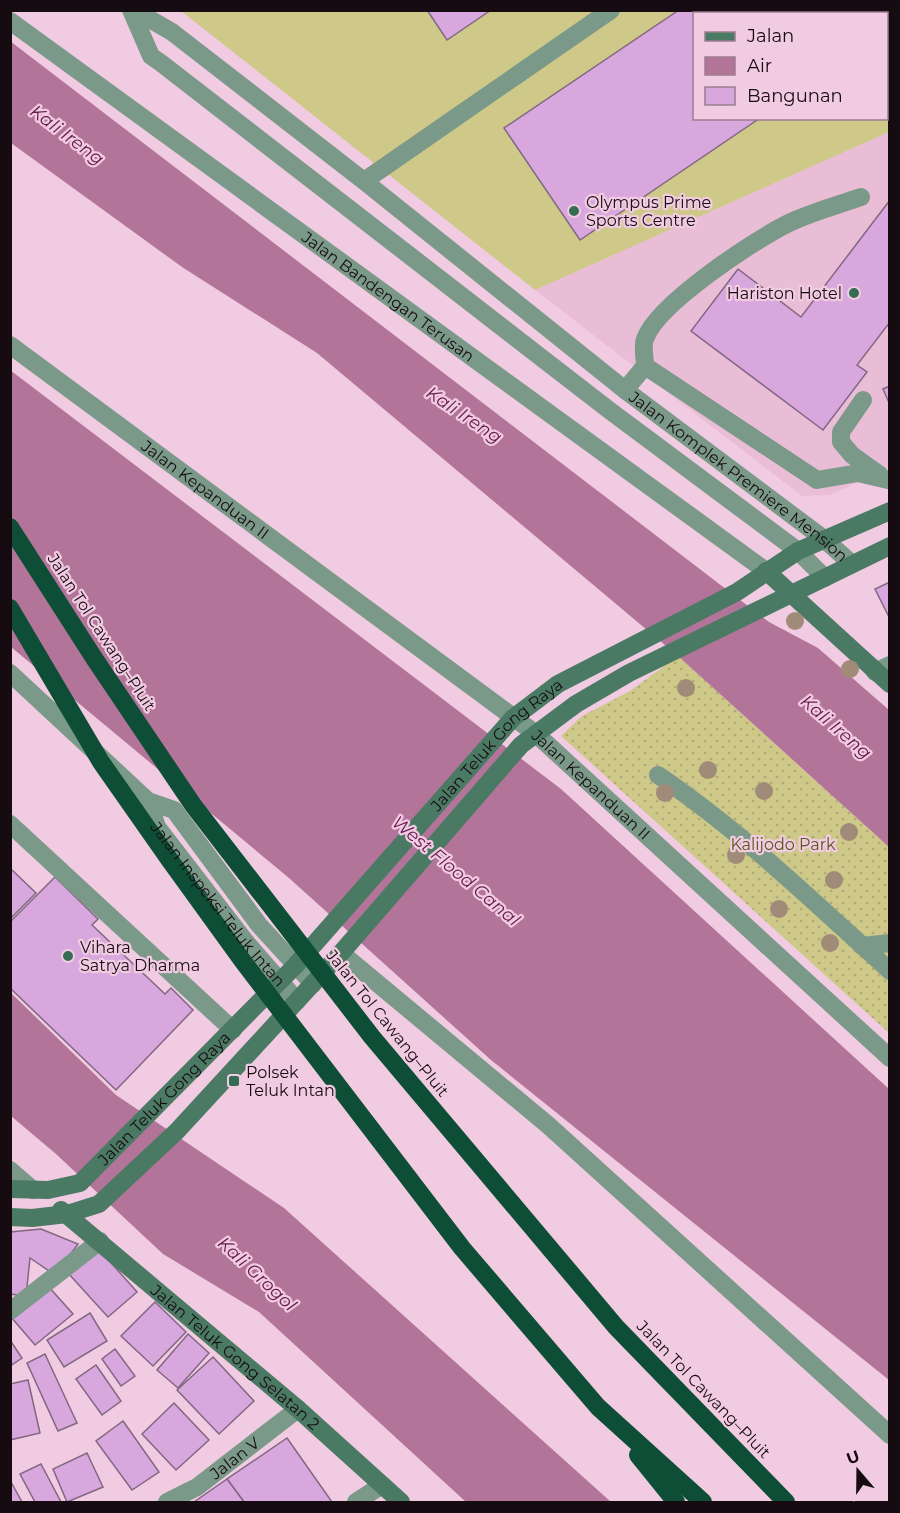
<svg xmlns="http://www.w3.org/2000/svg" width="900" height="1513" font-family="Montserrat,sans-serif">
<style>
.built{fill:#eabdd7}
.grass{fill:url(#grass-dots)}
.garden{fill:#cec889}
.water{fill:#b3749a}
.building{fill:#d8a7dd;stroke:#806883;stroke-width:1.5}
.lines{fill:none;stroke-linecap:round;stroke-linejoin:round}
.lane{stroke:#7a9989;stroke-width:18}
.street{stroke:#7a9989;stroke-width:18}
.secondary{stroke:#4b7a64;stroke-width:18}
.highway{stroke:#0f4e36;stroke-width:18}
.tree{fill:#9f8b77}
.poi-dot{fill:#356c54;stroke:#f1cbe1;stroke-width:2}
.labels{text-anchor:middle;stroke-width:4.5;stroke-linejoin:round;paint-order:stroke}
.poi-label{font-size:16px;fill:#170b12;stroke:#f1cbe1;text-anchor:start}
.street-label{font-size:16px;fill:#170b12;stroke:#f1cbe1}
.park-label{font-size:16px;fill:#5c5621;stroke:#f1cbe1}
.water-label{font-size:18px;font-style:italic;fill:#64194c;stroke:#f1cbe1}
</style>
<defs>
<pattern id="grass-dots" width="8" height="8" patternUnits="userSpaceOnUse" patternTransform="scale(1.5)"><rect width="8" height="8" fill="#cec889"/><path d="M2 2h.1M6 6h.1" fill="none" stroke="#b0aa75" stroke-width="1.8" stroke-linecap="round"/></pattern>
</defs>
<rect width="100%" height="100%" fill="#f1cbe1"/>
<polygon class="built" points="889,132 889,468 830,495 802,496 535,290"/>
<polygon class="grass" points="678,656 889,847 889,1033 561,736 582,716 630,691"/>
<polygon class="garden" points="181,11 869,11 870,13 694,14 694,118 886,118 887,50 890,57 889,132 535,290"/>
<g class="water">
<polygon points="10,41 769,622 818,648 889,710 889,847 678,656 317,353 182,267 11,143"/>
<polygon points="10,370 561,789 889,1089 889,1380 491,1060 289,878 11,647"/>
<polygon points="10,992 116,1095 284,1208 611,1502 466,1502 259,1312 163,1254 56,1154 11,1116"/>
</g>
<g class="building">
<polygon points="427,10 491,10 447,40"/>
<polygon points="679,10 741,10 743,14 694,14 694,118 760,118 580,240 504,128"/>
<polygon points="890,200 890,322 857,365 867,372 823,430 691,331 738,269 801,317"/>
<polygon points="890,386 890,405 883,389"/>
<polygon points="890,582 890,619 875,589"/>
<polygon points="10,868 36,893 10,919"/>
<polygon points="55,877 98,919 92,925 165,994 171,988 193,1010 116,1090 10,988 10,922"/>
<polygon points="41,1229 78,1244 55,1275 30,1258 26,1296 10,1294 10,1232"/>
<polygon points="97,1247 137,1292 108,1317 68,1273"/>
<polygon points="48,1286 73,1314 35,1345 11,1317"/>
<polygon points="155,1302 186,1332 153,1366 121,1336"/>
<polygon points="90,1313 107,1341 64,1367 47,1340"/>
<polygon points="188,1334 209,1353 178,1388 157,1370"/>
<polygon points="10,1340 22,1358 10,1366"/>
<polygon points="115,1349 135,1376 121,1386 102,1359"/>
<polygon points="45,1354 77,1423 58,1431 27,1363"/>
<polygon points="213,1357 254,1401 219,1434 177,1390"/>
<polygon points="96,1365 121,1401 102,1415 76,1379"/>
<polygon points="28,1380 40,1433 10,1440 10,1384"/>
<polygon points="174,1403 209,1440 176,1470 142,1434"/>
<polygon points="123,1421 159,1472 132,1490 96,1441"/>
<polygon points="287,1438 332,1502 244,1502 227,1479"/>
<polygon points="87,1453 103,1487 67,1502 53,1469"/>
<polygon points="41,1464 61,1502 35,1502 20,1474"/>
<polygon points="227,1479 244,1502 194,1502"/>
<polygon points="10,1480 22,1502 10,1502"/>
</g>
<g class="lines">
<g class="lane">
<polyline points="886,18 890,26"/>
<polyline points="364,181 611,10"/>
<polyline points="645,366 817,480 858,473 888,480"/>
<path d="M625 390 645 366C645 358 642 346 645 339 657 304 757 238 791 222 813 212 838 205 861 197"/>
<polyline points="863,400 841,432 841,442 852,455 880,475"/>
<polyline points="875,672 890,665"/>
<path d="M658 775C742 832 815 903 890 971"/>
<polyline points="10,824 233,1030"/>
<polyline points="862,946 890,943"/>
</g>
<g class="street">
<polyline points="131,10 151,56 161,63 609,410 798,551 825,578"/>
<path id="s1" d="M134 10 172 32 364 181 625 390 824 539 852 564"/>
<path id="s2" d="M10 21 766 571"/>
<path id="s3" d="M10 345 536 734 890 1058"/>
<polyline points="10,673 148,801 174,810 259,925 313,984"/>
<path id="s4" d="M148 801 157 827 245 941 297 1001"/>
<polyline points="341,953 548,1125 890,1435"/>
<polyline points="10,1170 33,1190"/>
<polyline points="10,1311 100,1241"/>
<path id="s5" d="M167 1502 197 1487 298 1409"/>
<polyline points="356,1502 382,1485"/>
</g>
<g class="secondary">
<polyline points="766,571 890,684"/>
<path id="s6" d="M10 1189 48 1190 80 1183 295 966 513 718 558 684 737 592 798 551 890 511"/>
<path id="s7" d="M61 1210 298 1409 401 1502"/>
<polyline points="10,1217 32,1218 67,1214 99,1204 177,1131 341,953 521,745 576,704 629,673 890,546"/>
</g>
<g class="highway">
<polyline points="10,527 94,658 193,805 372,1037 616,1327 786,1502"/>
<polyline points="10,608 101,762 169,859 242,960 462,1248 598,1407 703,1502"/>
<polyline points="638,1455 676,1502"/>
</g>
</g>
<g class="tree">
<circle cx="795" cy="621" r="9"/>
<circle cx="850" cy="669" r="9"/>
<circle cx="686" cy="688" r="9"/>
<circle cx="708" cy="770" r="9"/>
<circle cx="764" cy="791" r="9"/>
<circle cx="665" cy="793" r="9"/>
<circle cx="849" cy="832" r="9"/>
<circle cx="736" cy="855" r="9"/>
<circle cx="834" cy="880" r="9"/>
<circle cx="779" cy="909" r="9"/>
<circle cx="830" cy="943" r="9"/>
</g>
<g class="poi-dot">
<circle cx="574" cy="211" r="6"/>
<circle cx="854" cy="293" r="6"/>
<circle cx="68" cy="956" r="6"/>
<rect x="228" y="1075" width="12" height="12" rx="3"/>
</g>
<g class="labels">
<g class="poi-label">
<text x="586" y="208">Olympus Prime<tspan x="586" dy="18">Sports Centre</tspan></text>
<text x="842" y="299" text-anchor="end">Hariston Hotel</text>
<text x="80" y="953">Vihara<tspan x="80" dy="18">Satrya Dharma</tspan></text>
<text x="246" y="1078">Polsek<tspan x="246" dy="18">Teluk Intan</tspan></text>
</g>
<g class="street-label">
<text dy="6" stroke="none"><textPath href="#s2" startOffset="468">Jalan Bandengan Terusan</textPath></text>
<text dy="6" stroke="none"><textPath href="#s1" startOffset="764">Jalan Komplek Premiere Mension</textPath></text>
<text dy="6" stroke="none"><textPath href="#s3" startOffset="243">Jalan Kepanduan II</textPath></text>
<text transform="translate(102 632) rotate(57)" y="6">Jalan Tol Cawang–Pluit</text>
<text dy="6" stroke="none"><textPath href="#s6" startOffset="676">Jalan Teluk Gong Raya</textPath></text>
<text dy="6" stroke="none"><textPath href="#s3" startOffset="729">Jalan Kepanduan II</textPath></text>
<text dy="6" stroke="none"><textPath href="#s4" startOffset="126">Jalan Inspeksi Teluk Intan</textPath></text>
<text transform="translate(388 1023) rotate(51)" y="6">Jalan Tol Cawang–Pluit</text>
<text dy="6" stroke="none"><textPath href="#s6" startOffset="190">Jalan Teluk Gong Raya</textPath></text>
<text dy="6" stroke="none"><textPath href="#s7" startOffset="228">Jalan Teluk Gong Selatan 2</textPath></text>
<text transform="translate(704 1389) rotate(46)" y="6">Jalan Tol Cawang–Pluit</text>
<text dy="6" stroke="none"><textPath href="#s5" startOffset="81">Jalan V</textPath></text>
</g>
<g class="park-label">
<text x="783" y="850">Kalijodo Park</text>
</g>
<g class="water-label">
<text transform="translate(67 135) rotate(37)" y="6">Kali Ireng</text>
<text transform="translate(464 415) rotate(34)" y="6">Kali Ireng</text>
<text transform="translate(836 727) rotate(41)" y="6">Kali Ireng</text>
<text transform="translate(456 871) rotate(40)" y="6">West Flood Canal</text>
<text transform="translate(257 1274) rotate(43)" y="6">Kali Grogol</text>
</g>
</g>
<rect width="900" height="1513" fill="none" stroke="#170b12" stroke-width="24"/>
<rect x="693" y="12" width="195" height="108" fill="#f1cbe1" stroke="#9a7e8e" stroke-width="1.5"/>
<rect x="705" y="32" width="30" height="9" fill="#4b7a64" stroke="#9a7e8e" stroke-width="1.5"/>
<text x="747" y="42" font-size="18" fill="#170b12">Jalan</text>
<rect x="705" y="57" width="30" height="18" fill="#b3749a" stroke="#9a7e8e" stroke-width="1.5"/>
<text x="747" y="72" font-size="18" fill="#170b12">Air</text>
<rect x="705" y="87" width="30" height="18" fill="#d8a7dd" stroke="#9a7e8e" stroke-width="1.5"/>
<text x="747" y="102" font-size="18" fill="#170b12">Bangunan</text>
<g transform="translate(858 1471) rotate(340)" stroke="#f1cbe1" stroke-width="4.5" paint-order="stroke">
<path d="M0-4.5L10 22L0 15L-10 22Z" fill="#170b12"/>
<text y="-9" font-size="16" font-weight="bold" text-anchor="middle" fill="#170b12">U</text>
</g>
</svg>
